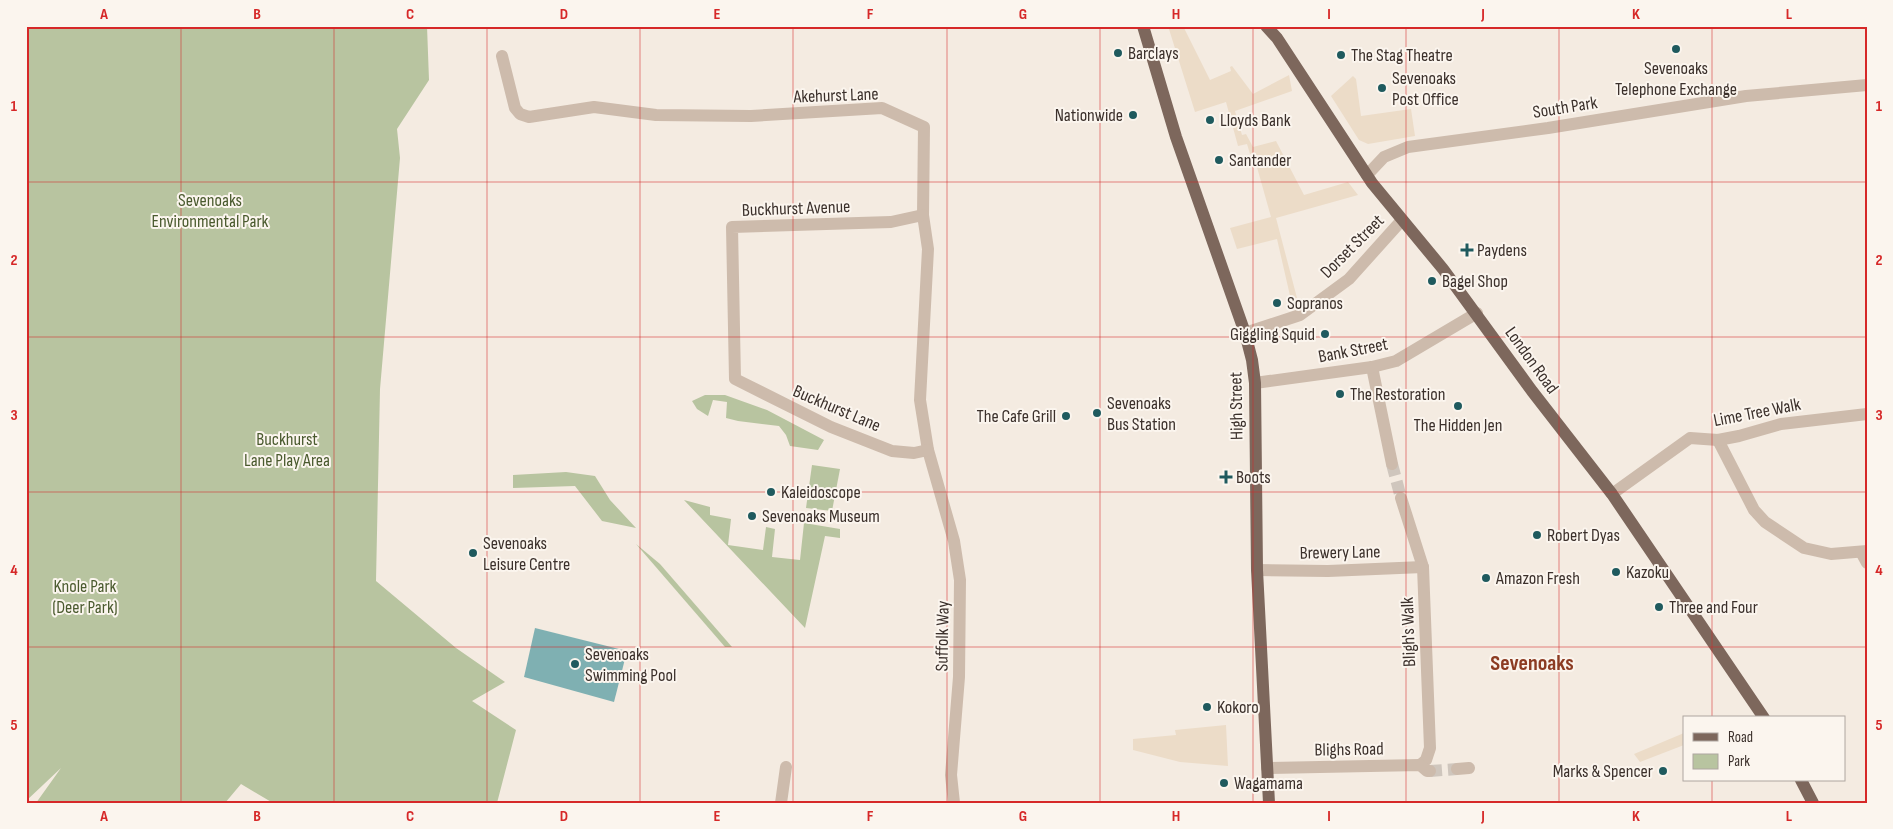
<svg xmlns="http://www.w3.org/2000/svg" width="1893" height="829" font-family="'Sofia Sans Condensed',sans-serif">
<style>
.green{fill:#b8c4a0}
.plaza{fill:#ecdcc8}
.water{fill:#7fb0b2}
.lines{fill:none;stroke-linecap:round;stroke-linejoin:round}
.pedestrian-tunnel{stroke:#cfc6bd;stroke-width:12;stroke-dasharray:12 6;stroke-linecap:butt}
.pedestrian{stroke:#cdbbac;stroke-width:12}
.minor{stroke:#cdbbac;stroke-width:12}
.primary{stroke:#7d675c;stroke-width:12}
.grid{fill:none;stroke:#d62828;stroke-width:1;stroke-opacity:0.55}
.poi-dot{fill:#1f5a5e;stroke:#fbf5ee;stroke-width:2}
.labels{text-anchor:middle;stroke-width:4;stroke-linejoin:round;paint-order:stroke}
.poi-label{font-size:18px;fill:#3b302b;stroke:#fbf5ee;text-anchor:start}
.street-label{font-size:18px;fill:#3b302b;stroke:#fbf5ee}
.park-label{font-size:18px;fill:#4a5a2e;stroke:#fbf5ee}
.district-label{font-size:22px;font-weight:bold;fill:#8c3b22;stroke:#fbf5ee}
.neatline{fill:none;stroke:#d62828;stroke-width:2}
.grid-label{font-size:16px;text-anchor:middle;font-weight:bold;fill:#d62828}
</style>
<rect width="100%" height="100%" fill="#f4ebe1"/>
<g class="green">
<polygon points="26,26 427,26 429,80 397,129 400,158 380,389 376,581 456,648 505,682 472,701 516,730 497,803 273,803 241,784 225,803 36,803 61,768 26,801"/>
<polygon points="705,395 725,395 767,410 824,440 818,450 790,446 786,435 779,426 738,421 726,418 727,402 713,400 708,416 697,409 692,401"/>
<polygon points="812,465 840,469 832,511 806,508"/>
<polygon points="566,472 595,476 610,500 636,528 602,521 575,486 513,488 513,475"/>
<polygon points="684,500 710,507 710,515 731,519 728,545 763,550 766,527 775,529 772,557 800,560 804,523 840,529 840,538 825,536 805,628"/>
<polygon points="636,544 660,564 732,647 725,647"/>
</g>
<g class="plaza">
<polygon points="1168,26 1183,26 1210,80 1231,71 1230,67 1232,66 1253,94 1289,75 1292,91 1235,111 1242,135 1246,134 1253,147 1276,141 1304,195 1348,182 1358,195 1276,218 1297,298 1291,300 1277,239 1237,249 1230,228 1271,217 1253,153 1250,154 1247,144 1238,146 1226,102 1195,112"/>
<polygon points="1353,76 1356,79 1361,116 1411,109 1415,136 1368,144 1359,140 1331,96"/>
<polygon points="1226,725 1228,766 1180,762 1133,750 1133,739 1176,735 1175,730"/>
<polygon points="1684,733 1684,745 1640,762 1634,754"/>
</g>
<polygon class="water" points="535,628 627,651 614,702 524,677"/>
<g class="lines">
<g class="pedestrian-tunnel">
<polyline points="1392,464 1401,498"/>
<polyline points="1430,771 1457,769"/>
</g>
<g class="pedestrian">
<polyline points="1245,333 1300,315 1349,279 1402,220"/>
<polyline points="1372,367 1392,464"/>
<polyline points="1255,383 1372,367 1396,361 1477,313"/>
<polyline points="1401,498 1423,567 1430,748 1426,760 1420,765"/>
<polyline points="1257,570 1328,571 1423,567"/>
<polyline points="1267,768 1420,765 1427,771 1430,771"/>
<polyline points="1457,769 1469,768"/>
</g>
<g class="minor">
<polyline points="502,56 515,108 520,114 529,117 594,107 656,115 751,116 882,108 924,127 923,215 928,249 920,400 928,450 954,541 960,580 959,677 951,775 954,803"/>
<polyline points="1367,175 1384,157 1408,147 1548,128 1746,96 1867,85"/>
<polyline points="923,215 891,222 732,227 735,379 831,427 892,451 914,453 928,450"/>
<polyline points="1718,440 1754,510 1765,522 1804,548 1831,554 1867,551"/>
<polyline points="1612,494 1690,438 1718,440 1739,436 1781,424 1867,414"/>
<polyline points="1861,552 1867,563"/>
<polyline points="781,803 786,767"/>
</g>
<g class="primary">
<polyline points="1143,26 1176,137 1245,333 1252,360 1255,383 1257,570 1269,803"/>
<polyline points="1266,26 1277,38 1372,183 1443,269 1532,391 1612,494 1764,718"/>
<polyline points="1801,780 1813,803"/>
</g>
</g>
<path class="grid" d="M181 26V803M334 26V803M487 26V803M640 26V803M793 26V803M947 26V803M1100 26V803M1253 26V803M1406 26V803M1559 26V803M1712 26V718M26 182H1867M26 337H1867M26 492H1867M26 647H1867M1712 780V803"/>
<g class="poi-dot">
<circle cx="1676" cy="49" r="5"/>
<circle cx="1118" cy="53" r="5"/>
<circle cx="1341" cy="55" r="5"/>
<circle cx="1382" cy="88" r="5"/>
<circle cx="1133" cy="115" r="5"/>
<circle cx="1210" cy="120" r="5"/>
<circle cx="1219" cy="160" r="5"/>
<path d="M1464.5 242.5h5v5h5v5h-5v5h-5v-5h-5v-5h5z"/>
<circle cx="1432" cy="281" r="5"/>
<circle cx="1277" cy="303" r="5"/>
<circle cx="1325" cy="334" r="5"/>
<circle cx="1340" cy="394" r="5"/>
<circle cx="1458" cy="406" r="5"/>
<circle cx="1097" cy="413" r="5"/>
<circle cx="1066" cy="416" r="5"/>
<path d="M1223.5 469.5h5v5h5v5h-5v5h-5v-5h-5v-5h5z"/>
<circle cx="771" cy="492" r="5"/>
<circle cx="752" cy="516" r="5"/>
<circle cx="1537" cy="535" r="5"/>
<circle cx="473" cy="553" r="5"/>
<circle cx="1616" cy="572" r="5"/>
<circle cx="1486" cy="578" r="5"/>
<circle cx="1659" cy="607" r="5"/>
<circle cx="575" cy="664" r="5"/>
<circle cx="1207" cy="707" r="5"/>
<circle cx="1663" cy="771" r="5"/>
<circle cx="1224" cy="783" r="5"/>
</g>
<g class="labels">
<g class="poi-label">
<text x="1128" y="59">Barclays</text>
<text x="1351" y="61">The Stag Theatre</text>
<text x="1676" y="74" text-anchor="middle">Sevenoaks<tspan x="1676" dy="21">Telephone Exchange</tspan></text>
<text x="1392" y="84">Sevenoaks<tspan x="1392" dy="21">Post Office</tspan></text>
<text x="1123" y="121" text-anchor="end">Nationwide</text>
<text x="1220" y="126">Lloyds Bank</text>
<text x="1229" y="166">Santander</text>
<text x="1477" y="256">Paydens</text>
<text x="1442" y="287">Bagel Shop</text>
<text x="1287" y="309">Sopranos</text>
<text x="1315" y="340" text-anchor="end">Giggling Squid</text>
<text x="1350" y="400">The Restoration</text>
<text x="1107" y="409">Sevenoaks<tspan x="1107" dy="21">Bus Station</tspan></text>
<text x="1056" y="422" text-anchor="end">The Cafe Grill</text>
<text x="1458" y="431" text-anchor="middle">The Hidden Jen</text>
<text x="1236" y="483">Boots</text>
<text x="781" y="498">Kaleidoscope</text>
<text x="762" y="522">Sevenoaks Museum</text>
<text x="1547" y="541">Robert Dyas</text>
<text x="483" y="549">Sevenoaks<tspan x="483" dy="21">Leisure Centre</tspan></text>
<text x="1626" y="578">Kazoku</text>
<text x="1496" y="584">Amazon Fresh</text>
<text x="1669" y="613">Three and Four</text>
<text x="585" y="660">Sevenoaks<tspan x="585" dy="21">Swimming Pool</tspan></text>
<text x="1217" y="713">Kokoro</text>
<text x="1653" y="777" text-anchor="end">Marks &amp; Spencer</text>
<text x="1234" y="789">Wagamama</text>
</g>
<g class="street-label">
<text transform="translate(836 95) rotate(-2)" y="6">Akehurst Lane</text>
<text transform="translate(1565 107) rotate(-9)" y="6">South Park</text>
<text transform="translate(796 208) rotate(-2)" y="6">Buckhurst Avenue</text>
<text transform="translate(1352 246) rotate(-45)" y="6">Dorset Street</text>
<text transform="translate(1353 350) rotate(-11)" y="6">Bank Street</text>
<text transform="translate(1532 360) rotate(54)" y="6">London Road</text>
<text transform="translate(1236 406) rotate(-91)" y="6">High Street</text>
<text transform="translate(837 408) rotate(23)" y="6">Buckhurst Lane</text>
<text transform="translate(1757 412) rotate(-11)" y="6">Lime Tree Walk</text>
<text transform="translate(1340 552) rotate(-1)" y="6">Brewery Lane</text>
<text transform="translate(1408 632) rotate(-92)" y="6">Bligh's Walk</text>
<text transform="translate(942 636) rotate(-89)" y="6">Suffolk Way</text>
<text transform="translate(1349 749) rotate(-1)" y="6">Blighs Road</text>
</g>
<g class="park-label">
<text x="210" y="206">Sevenoaks<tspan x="210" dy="21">Environmental Park</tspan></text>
<text x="287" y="445">Buckhurst<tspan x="287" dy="21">Lane Play Area</tspan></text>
<text x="85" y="592">Knole Park<tspan x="85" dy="21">(Deer Park)</tspan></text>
</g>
<g class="district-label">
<text x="1532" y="670">Sevenoaks</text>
</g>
</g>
<rect width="1893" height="829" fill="none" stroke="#fbf5ee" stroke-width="55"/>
<rect x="1683" y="716" width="162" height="65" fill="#fbf5ee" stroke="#aea6a0"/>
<rect x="1693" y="733" width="25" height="8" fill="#7d675c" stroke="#aea6a0"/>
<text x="1728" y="742" font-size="15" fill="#3b302b">Road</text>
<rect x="1693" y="754" width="25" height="15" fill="#b8c4a0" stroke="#aea6a0"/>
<text x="1728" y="766" font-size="15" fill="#3b302b">Park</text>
<rect x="28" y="28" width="1838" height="774" class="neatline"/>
<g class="grid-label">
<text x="104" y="19">A</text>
<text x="257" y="19">B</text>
<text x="410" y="19">C</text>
<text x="564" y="19">D</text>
<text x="717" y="19">E</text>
<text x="870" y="19">F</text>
<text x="1023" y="19">G</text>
<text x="1176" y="19">H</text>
<text x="1329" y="19">I</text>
<text x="1483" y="19">J</text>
<text x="1636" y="19">K</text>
<text x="1789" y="19">L</text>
<text x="14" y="111">1</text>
<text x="1879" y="111">1</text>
<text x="14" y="265">2</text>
<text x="1879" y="265">2</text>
<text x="14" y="420">3</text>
<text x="1879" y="420">3</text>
<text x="14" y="575">4</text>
<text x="1879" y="575">4</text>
<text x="14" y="730">5</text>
<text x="1879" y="730">5</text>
<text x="104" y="821">A</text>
<text x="257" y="821">B</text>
<text x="410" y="821">C</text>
<text x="564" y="821">D</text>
<text x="717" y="821">E</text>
<text x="870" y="821">F</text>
<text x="1023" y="821">G</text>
<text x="1176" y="821">H</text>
<text x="1329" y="821">I</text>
<text x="1483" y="821">J</text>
<text x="1636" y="821">K</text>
<text x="1789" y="821">L</text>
</g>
</svg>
